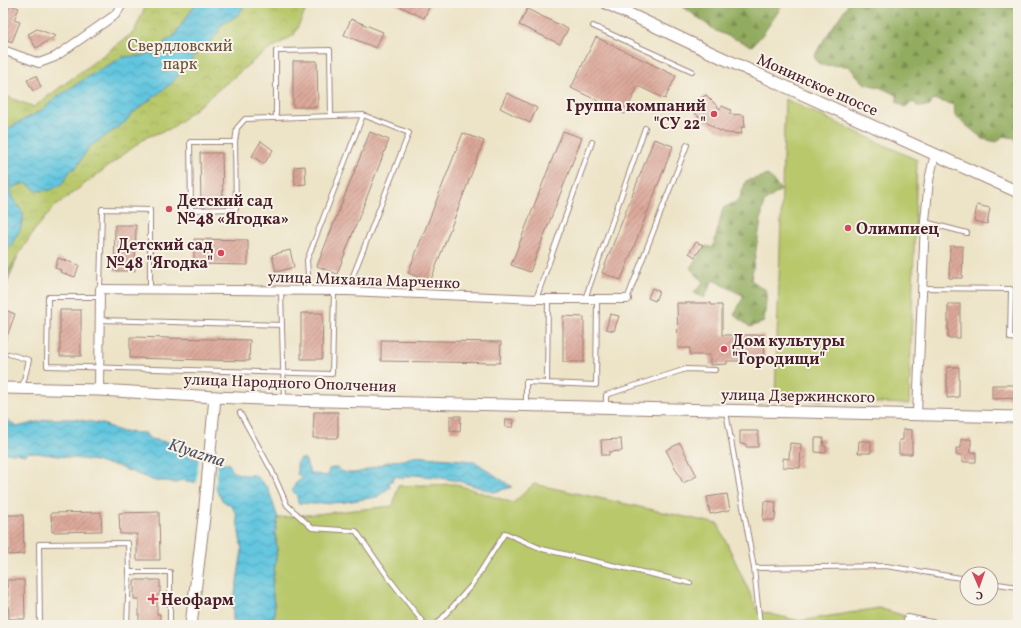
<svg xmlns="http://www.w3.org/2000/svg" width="1021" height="628" font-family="Vollkorn,serif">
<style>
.green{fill:#b8c86b;stroke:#81744b}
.forest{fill:url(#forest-firs);stroke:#6e6645}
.park{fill:url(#park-crowns);stroke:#81744b}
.water{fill:url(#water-waves);stroke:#567285}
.pier{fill:#ede4c8}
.building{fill:url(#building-hatch)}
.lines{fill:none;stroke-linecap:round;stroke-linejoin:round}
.lane-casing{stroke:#9c827a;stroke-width:6}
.street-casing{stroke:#9c827a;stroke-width:10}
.secondary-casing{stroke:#9c827a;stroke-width:13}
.lane{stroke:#fff;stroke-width:4}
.street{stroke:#fff;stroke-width:8}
.secondary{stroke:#fff;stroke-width:11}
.poi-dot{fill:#d1495b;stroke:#f7f3e8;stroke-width:1.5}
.labels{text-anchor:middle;stroke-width:4;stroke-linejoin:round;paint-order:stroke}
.park-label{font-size:16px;fill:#6b523e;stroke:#f7f3e8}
.street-label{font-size:16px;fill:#4a1f2b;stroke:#f7f3e8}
.poi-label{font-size:16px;font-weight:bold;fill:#4a1f2b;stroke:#f7f3e8;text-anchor:start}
.water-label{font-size:17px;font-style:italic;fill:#515161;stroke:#f7f3e8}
</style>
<defs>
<pattern id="forest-firs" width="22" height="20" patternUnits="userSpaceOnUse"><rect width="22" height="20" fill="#92ac5f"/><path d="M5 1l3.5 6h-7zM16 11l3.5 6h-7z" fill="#798b4f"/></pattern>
<pattern id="park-crowns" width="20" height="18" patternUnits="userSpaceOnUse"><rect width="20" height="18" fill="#b8c86b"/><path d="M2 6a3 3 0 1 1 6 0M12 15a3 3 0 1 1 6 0" fill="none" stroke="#a0ab5d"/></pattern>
<pattern id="water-waves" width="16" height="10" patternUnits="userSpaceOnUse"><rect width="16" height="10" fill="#62c6df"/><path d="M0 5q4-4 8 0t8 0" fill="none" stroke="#53a0b5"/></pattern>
<pattern id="building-hatch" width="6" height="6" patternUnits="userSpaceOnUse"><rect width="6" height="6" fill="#dba89a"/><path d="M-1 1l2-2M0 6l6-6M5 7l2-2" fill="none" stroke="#b4887e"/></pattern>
</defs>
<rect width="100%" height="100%" fill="#f7f3e8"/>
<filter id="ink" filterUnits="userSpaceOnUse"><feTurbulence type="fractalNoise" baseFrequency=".025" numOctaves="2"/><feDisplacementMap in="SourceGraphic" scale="8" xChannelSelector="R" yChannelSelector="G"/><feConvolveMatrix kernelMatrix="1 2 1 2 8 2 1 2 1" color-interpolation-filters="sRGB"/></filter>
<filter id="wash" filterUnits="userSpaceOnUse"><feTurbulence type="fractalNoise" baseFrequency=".012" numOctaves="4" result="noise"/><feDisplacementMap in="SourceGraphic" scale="16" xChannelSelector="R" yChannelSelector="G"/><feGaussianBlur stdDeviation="0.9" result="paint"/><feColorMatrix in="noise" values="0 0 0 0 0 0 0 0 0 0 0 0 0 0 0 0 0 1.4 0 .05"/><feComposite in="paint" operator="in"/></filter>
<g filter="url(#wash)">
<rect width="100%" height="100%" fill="#ede4c8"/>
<g class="green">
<polygon points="785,99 917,160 909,404 775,399"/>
<polygon points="455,484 513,503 534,484 718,524 758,611 800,621 879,608 934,625 270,625 275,613 272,588 277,549 275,533 278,518 393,506 398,486"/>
</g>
<g class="forest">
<polygon points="678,3 784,3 763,34 752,46 716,31"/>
<polygon points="849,3 1018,3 1018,146 1015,138 1003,136 997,142 983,139 955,116 954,105 933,99 930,106 919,107 913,102 905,107 897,102 897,95 879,87 865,84 848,66 820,65 814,57 820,46"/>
<polygon points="768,175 781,190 764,202 751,280 767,291 764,322 750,327 734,315 744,296 713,280 704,298 694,293 703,282 690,268 706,246 713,248 723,208 739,200 746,181"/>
<polygon points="18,255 3,295 3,279"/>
</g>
<polygon class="park" points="147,3 309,3 294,35 259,56 172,128 147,137 54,207 34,231 3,279 3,95 34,107 134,32"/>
<g class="water">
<path d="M196 3H246L238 15 221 25 217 34 207 45 198 52 172 83 133 113 124 123 88 148 77 167 70 171 65 180 59 186 51 190 37 191C28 186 30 181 20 185 15 187 14 186 11 190L13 199 24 214 20 230 3 258V185L7 187 11 180 3 173V131L42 110 58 96 97 71 123 57 146 55 174 36Z"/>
<polygon points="3,417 17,427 49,419 75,419 103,424 122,432 145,433 150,439 172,443 192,458 215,461 229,464 233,472 243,475 255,475 268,488 278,518 275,533 277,549 272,588 275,613 270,625 233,625 233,606 242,551 236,513 231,506 222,500 215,487 210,484 180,480 176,483 168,481 155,481 114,465 104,464 96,461 29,452 24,455 17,453 3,453"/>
<path d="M413 456 474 461 512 487 494 492 459 481 435 477 414 475 405 477 402 479C399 476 396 476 393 478L392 481 389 482 390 487 377 497 345 502 314 504 298 503 297 496 292 490 296 483 303 478 297 474V464L300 459H305L310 473 326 476 328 474 329 469 338 467 340 471C359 478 373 465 392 461 400 460 405 461 413 456Z"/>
</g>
<polygon class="pier" points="199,457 218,460 215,490 209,486 196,484"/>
<g id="blocks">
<g class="building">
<polygon points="393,3 431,3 424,18"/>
<polygon points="10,5 19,8 14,20 20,22 12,42 5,39 6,36 3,35 3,15 5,16"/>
<polygon points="527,9 568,29 560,44 519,25"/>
<polygon points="351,19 383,32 376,48 344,35"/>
<polygon points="37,29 56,36 36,48 28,34"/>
<polygon points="596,37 676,76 665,99 638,86 625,114 571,88"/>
<polygon points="293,61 317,61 318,107 293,107"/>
<polygon points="36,76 41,87 33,91 27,80"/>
<polygon points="507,93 537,108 530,123 500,108"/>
<polygon points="706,95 720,109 722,106 731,110 729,114 744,115 745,127 741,127 742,134 726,133 716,129 699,117 695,113 700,109 695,102"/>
<polygon points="563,131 582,138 530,272 511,265"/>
<polygon points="370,132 389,140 337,274 317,266"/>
<polygon points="463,133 484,141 430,282 408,273"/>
<polygon points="654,139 673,146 621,280 602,273"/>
<polygon points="261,141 273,150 264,164 252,156"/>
<polygon points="200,153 222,153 223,202 201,203"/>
<polygon points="305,166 306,184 295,185 294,167"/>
<polygon points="977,205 990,208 987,224 974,221"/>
<polygon points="115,225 136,225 135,271 114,271"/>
<polygon points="194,239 248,240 248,265 194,264"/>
<polygon points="696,242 703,245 695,257 689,253"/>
<polygon points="950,246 963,246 962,278 949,278"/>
<polygon points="290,250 294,267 276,272 272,255"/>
<polygon points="58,258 79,265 75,277 60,272 61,270 55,268"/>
<polygon points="652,288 659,291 655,301 648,298"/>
<polygon points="677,303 711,303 711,305 722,305 722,335 764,335 765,361 727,361 727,364 710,365 710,355 690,355 690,348 678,348"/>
<rect x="948" y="304" width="12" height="34"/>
<polygon points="3,309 15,314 4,345 3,345"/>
<rect x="60" y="310" width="21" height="46"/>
<polygon points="301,313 323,313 322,359 301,359"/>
<polygon points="610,314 619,316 614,331 606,329"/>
<polygon points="563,316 584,317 584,362 563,362"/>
<polygon points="130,337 250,340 249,361 130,358"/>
<polygon points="381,340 501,342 500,363 381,361"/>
<polygon points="947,367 959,367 959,397 947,398"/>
<polygon points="992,385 1018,385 1018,398 992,399"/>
<polygon points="314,412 338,412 338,438 313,438"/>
<polygon points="450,416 461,416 460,432 450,431"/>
<polygon points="506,419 514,420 513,427 505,427"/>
<polygon points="903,429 912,430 912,454 899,454 899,440 903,440"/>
<polygon points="740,431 758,431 758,447 746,447 746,444 740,444"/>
<polygon points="815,438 824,438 823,446 826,446 826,453 815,452"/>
<polygon points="621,439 622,451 609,452 609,455 602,455 601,440"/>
<polygon points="961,439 971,439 971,453 976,452 976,462 962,462 962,455 956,455 956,448 961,448"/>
<polygon points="859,441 871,441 871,453 858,453"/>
<polygon points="680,443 697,476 683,483 666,450"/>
<polygon points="790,443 801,444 800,468 783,467 783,458 789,459"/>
<polygon points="727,494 730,510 710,514 707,497"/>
<polygon points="764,501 776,502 775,520 763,520"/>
<polygon points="101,512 102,531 52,532 51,513"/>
<polygon points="159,512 160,560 137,560 137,534 120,534 119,513"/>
<polygon points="6,515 23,515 24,554 8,555"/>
<polygon points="7,580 24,580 25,619 9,619"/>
<polygon points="134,580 160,580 160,595 157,595 157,614 160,614 160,625 139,625 139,599 134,599"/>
</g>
</g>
</g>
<g filter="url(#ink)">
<use href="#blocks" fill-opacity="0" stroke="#9c827a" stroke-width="1"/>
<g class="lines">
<defs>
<g id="lane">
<polyline points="593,26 692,71"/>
<polyline points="276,118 276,51 330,50 331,116"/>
<polyline points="235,142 190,142 191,210 236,209 235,142 237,128 245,119 363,115 409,133 347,291"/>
<polyline points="925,222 967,233"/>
<polyline points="922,288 1011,289 1010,338 1018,339"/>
<polyline points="100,289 102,209 150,210 150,290"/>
<polyline points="281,291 284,400"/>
<polyline points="309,291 307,260 363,115"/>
<polyline points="100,297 48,297 47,366 332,374 334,291"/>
<polyline points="536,299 592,142"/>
<polyline points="548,299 547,383 596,385 597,300"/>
<polyline points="585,299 645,128"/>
<polyline points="627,299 687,145"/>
<polyline points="100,320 282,325"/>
<polyline points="9,354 29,360 22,388"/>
<polyline points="526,404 526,382 547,383"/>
<polyline points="606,406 606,395 686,369 715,370"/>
<polyline points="726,412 754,568 760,625"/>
<polyline points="240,413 272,471 287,505 312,528 356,531 388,577 425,625"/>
<polyline points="754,568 886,566 967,579"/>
<polyline points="991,583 1018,587"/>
<polyline points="40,625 39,544 128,543 129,572 170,572 170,625"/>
<polyline points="127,625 129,572"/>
<polyline points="436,625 471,586 505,533 542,549 690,583"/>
</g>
<g id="street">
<polyline points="3,50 39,63 55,57 115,15 123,3"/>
<polyline points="99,390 100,289 347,291 536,299 627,299"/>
<polyline points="917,414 925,221 929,180 935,154"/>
<polyline points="908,619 936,625"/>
</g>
<g id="secondary">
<polyline points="606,3 716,55 1018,192"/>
<polyline points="3,388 99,390 215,397 284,400 1018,417"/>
<polyline points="191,625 204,517 215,397"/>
</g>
</defs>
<use href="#lane" class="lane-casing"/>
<use href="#street" class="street-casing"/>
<use href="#secondary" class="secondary-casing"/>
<use href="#lane" class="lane"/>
<use href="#street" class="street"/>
<use href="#secondary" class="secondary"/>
</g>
</g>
<g class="poi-dot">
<circle cx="714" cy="114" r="4"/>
<circle cx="169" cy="209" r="4"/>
<circle cx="848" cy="228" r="4"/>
<circle cx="221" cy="253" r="4"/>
<circle cx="724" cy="349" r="4"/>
<path d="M151 593h4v4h4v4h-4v4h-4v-4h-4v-4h4z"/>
</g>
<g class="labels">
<g class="park-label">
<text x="180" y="51">Свердловский<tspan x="180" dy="18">парк</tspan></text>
</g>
<g class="street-label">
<text transform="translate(818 84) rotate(24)" y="6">Монинское шоссе</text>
<text transform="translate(364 279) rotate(2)" y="6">улица Михаила Марченко</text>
<text transform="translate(290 382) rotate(2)" y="6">улица Народного Ополчения</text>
<text transform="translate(798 395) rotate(1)" y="6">улица Дзержинского</text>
</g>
<g class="poi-label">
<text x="706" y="111" text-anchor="end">Группа компаний<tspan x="706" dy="18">"СУ 22"</tspan></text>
<text x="177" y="206">Детский сад<tspan x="177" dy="18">№48 «Ягодка»</tspan></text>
<text x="856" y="234">Олимпиец</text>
<text x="213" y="250" text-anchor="end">Детский сад<tspan x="213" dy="18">№48 "Ягодка"</tspan></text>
<text x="732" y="346">Дом культуры<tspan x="732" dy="18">"Городищи"</tspan></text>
<text x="161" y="605">Неофарм</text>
</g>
<g class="water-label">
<text transform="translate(197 452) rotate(18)" y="6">Klyazma</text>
</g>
</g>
<rect width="1021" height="628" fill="none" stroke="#f7f3e8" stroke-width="16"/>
<g transform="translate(979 586) rotate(178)"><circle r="19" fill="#f7f3e8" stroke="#b29e9c"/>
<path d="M0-3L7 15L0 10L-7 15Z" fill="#d1495b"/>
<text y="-6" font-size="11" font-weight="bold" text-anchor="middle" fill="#4a1f2b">С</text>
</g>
</svg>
